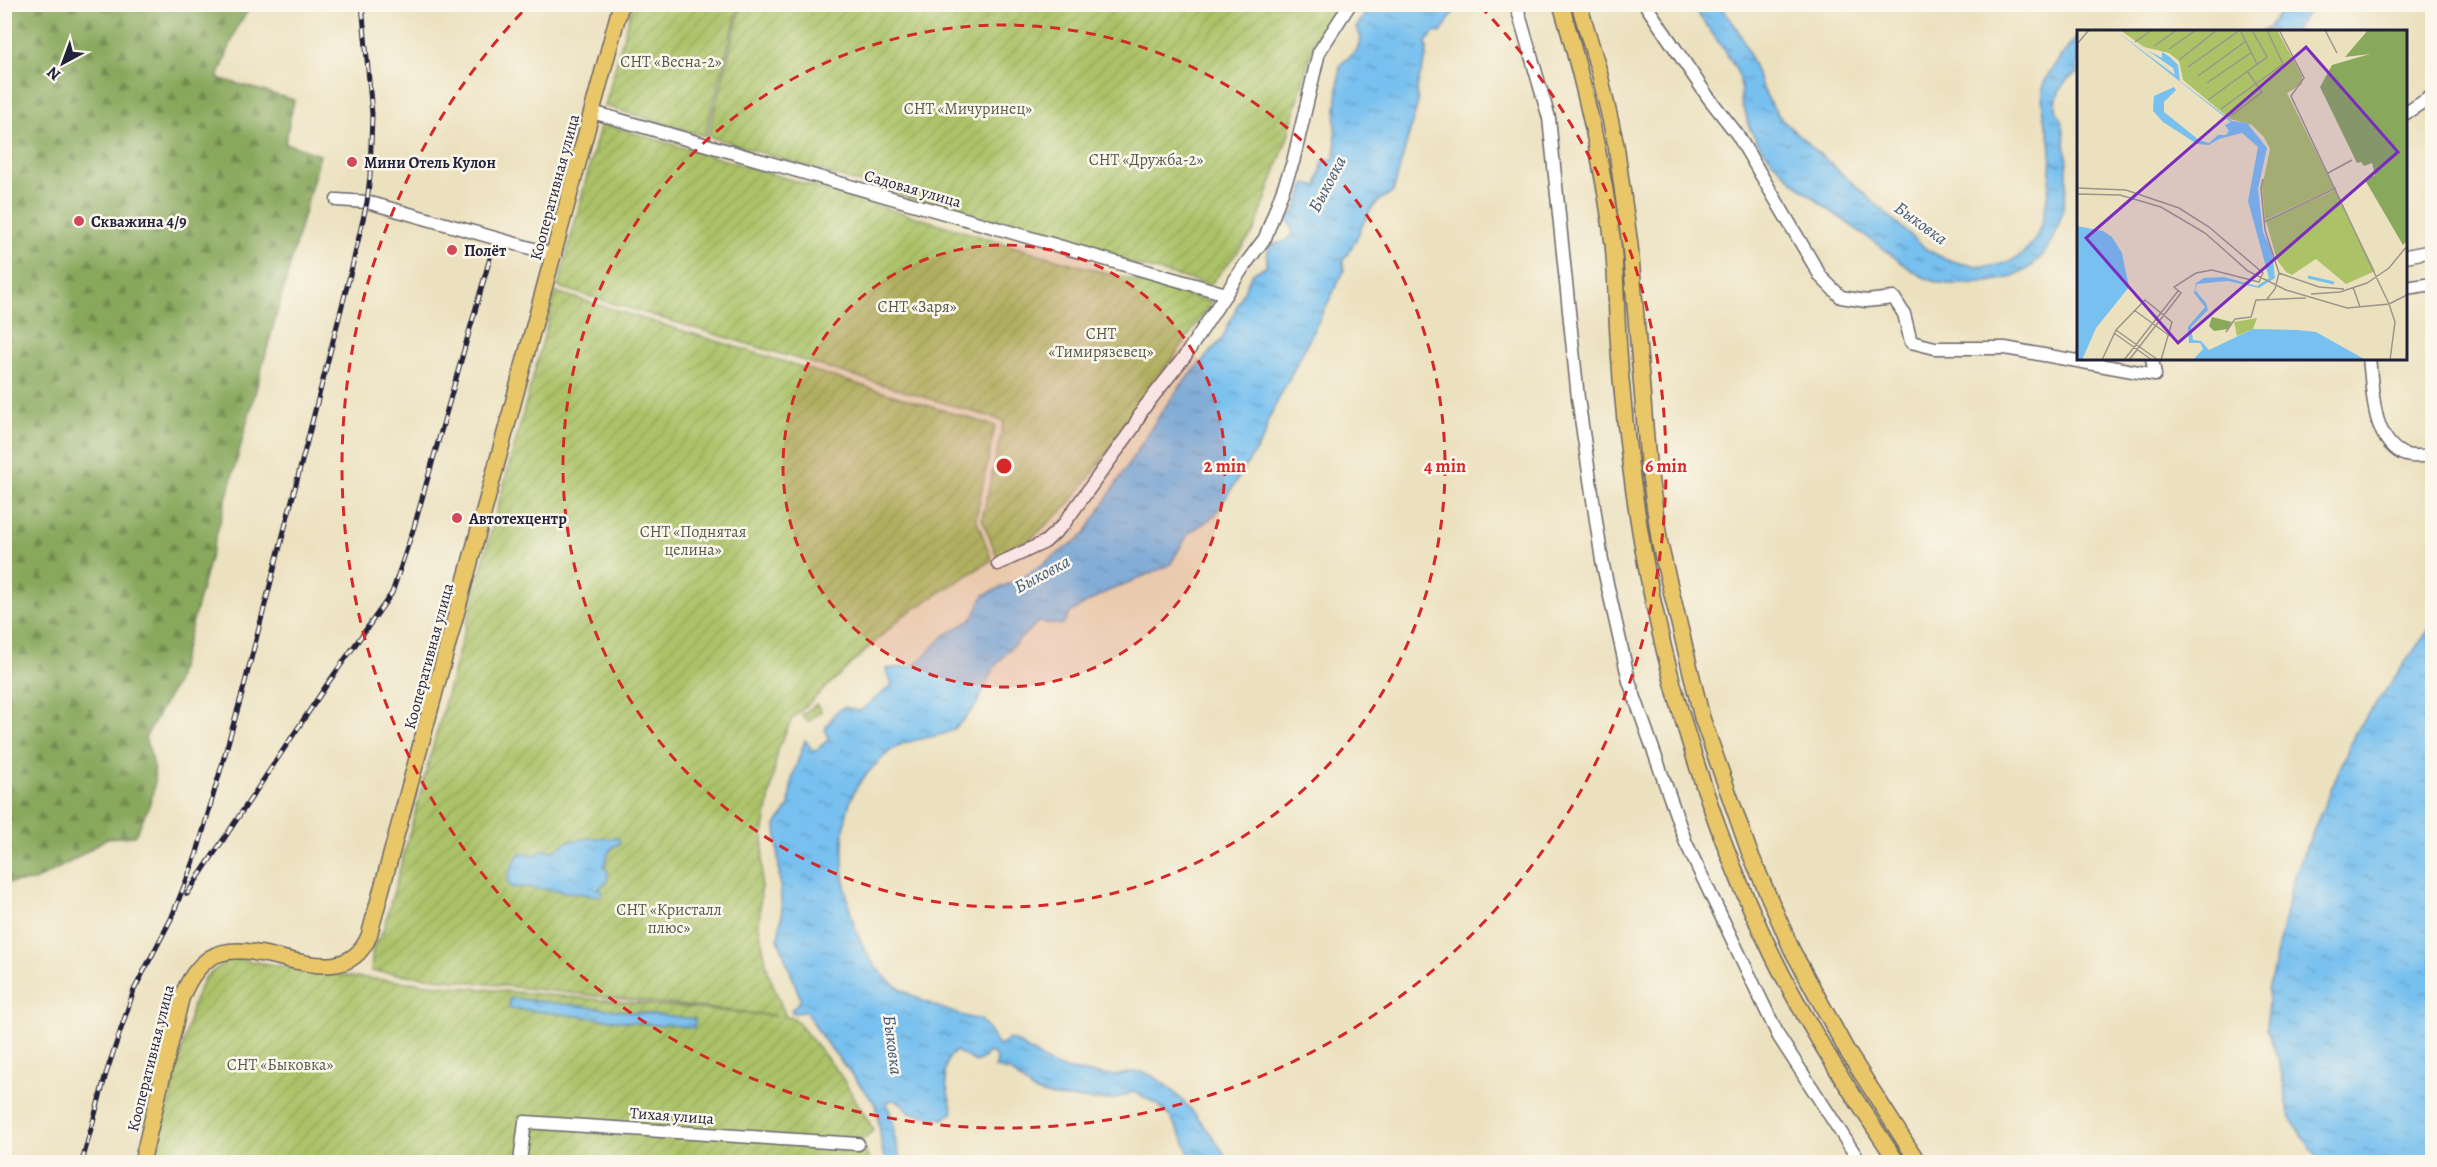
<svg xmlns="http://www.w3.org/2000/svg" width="2437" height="1167" font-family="Alegreya,serif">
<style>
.forest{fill:url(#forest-firs);stroke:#55654c;stroke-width:1.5}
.park{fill:url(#park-crowns);stroke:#667251;stroke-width:1.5}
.garden{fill:url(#garden-furrows);stroke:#667251;stroke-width:1.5}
.water{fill:url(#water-ripples);stroke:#4c7195;stroke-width:1.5}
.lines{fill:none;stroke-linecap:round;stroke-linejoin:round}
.minor-casing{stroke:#696569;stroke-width:15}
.major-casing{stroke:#696569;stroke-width:18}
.minor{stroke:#fff;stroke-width:12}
.major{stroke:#e9c769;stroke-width:15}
.rail-casing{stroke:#22223b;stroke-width:5}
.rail{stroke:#fbf7ec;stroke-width:3;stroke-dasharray:9;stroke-linecap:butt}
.ring{fill:none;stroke:#d62828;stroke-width:3;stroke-dasharray:10 8}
.poi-dot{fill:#d1495b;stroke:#fbf7ec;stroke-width:2}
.labels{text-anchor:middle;stroke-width:5;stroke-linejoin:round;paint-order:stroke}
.park-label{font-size:16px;fill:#525a4a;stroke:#fbf7ec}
.poi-label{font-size:16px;font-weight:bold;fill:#22223b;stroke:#fbf7ec;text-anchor:start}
.street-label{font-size:16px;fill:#22223b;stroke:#fbf7ec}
.water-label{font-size:18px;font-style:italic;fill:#40597a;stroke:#fbf7ec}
.inset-river{fill:none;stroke:#77c0ef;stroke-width:3}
.inset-road{fill:none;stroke:#9b958a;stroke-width:1.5}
.view{fill:#7b2cbf;fill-opacity:0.15;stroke:#7b2cbf;stroke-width:3}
.inset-edge{fill:none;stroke:#22223b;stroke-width:3}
.centre{fill:#d62828;stroke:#fbf7ec;stroke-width:3}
.ring-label{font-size:18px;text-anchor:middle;font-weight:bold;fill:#d62828;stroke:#fbf7ec;stroke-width:5;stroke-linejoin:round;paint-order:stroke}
</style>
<defs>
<pattern id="forest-firs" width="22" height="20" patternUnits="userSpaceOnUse" patternTransform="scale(1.5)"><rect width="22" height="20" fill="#88a85c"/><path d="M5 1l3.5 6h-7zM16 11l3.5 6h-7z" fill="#6f884d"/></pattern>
<pattern id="park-crowns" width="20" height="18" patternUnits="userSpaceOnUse" patternTransform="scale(1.5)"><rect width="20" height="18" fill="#abc267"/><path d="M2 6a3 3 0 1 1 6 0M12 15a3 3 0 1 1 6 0" fill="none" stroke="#93a65a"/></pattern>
<pattern id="garden-furrows" width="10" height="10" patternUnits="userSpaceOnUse" patternTransform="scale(1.5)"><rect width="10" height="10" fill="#abc267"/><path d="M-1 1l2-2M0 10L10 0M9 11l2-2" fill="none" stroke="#93a65a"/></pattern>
<pattern id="water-ripples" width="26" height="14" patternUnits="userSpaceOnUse" patternTransform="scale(1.5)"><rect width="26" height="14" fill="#77c0ef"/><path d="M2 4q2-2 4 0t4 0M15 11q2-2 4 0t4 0" fill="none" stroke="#619cc3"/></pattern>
</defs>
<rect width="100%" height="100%" fill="#fbf7ec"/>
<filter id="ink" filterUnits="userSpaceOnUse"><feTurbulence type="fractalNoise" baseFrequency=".0167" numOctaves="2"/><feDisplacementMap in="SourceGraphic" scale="12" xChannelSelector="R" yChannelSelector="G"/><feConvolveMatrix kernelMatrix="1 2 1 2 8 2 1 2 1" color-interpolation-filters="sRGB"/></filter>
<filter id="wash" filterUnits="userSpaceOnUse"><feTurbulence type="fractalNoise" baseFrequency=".008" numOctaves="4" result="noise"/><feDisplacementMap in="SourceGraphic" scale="24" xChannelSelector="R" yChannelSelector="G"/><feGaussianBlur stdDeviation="1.35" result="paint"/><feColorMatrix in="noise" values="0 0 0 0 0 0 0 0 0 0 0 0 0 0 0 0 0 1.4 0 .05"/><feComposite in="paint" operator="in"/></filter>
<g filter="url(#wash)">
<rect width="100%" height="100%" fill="#ece1bf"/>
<path class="forest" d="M5 4 252 5 237 27 218 78 294 100 285 143 320 155 176 683 145 738C163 782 154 796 135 836L107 838 72 861 34 881 5 883Z"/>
<polygon class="park" points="816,704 821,711 808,722 802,715"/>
<g class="garden">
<polygon points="632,5 739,5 705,136 605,106"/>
<polygon points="741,5 1341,5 1314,42 1288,136 1254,232 1210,285 1040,239 708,136"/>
<polygon points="601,123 1056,259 1212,302 1153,387 1139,403 1098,466 1067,506 1027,542 997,557 982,519 1004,421 558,287"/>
<polygon points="556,292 995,426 976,518 992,560 904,615 792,719 778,749 764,829 759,926 768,972 786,1017 794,1018 839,1073 874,1130 862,1140 869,1162 155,1162 193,1004 204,978 231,958 353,977 777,1016 371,971 373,946 383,931"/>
</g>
<g class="water">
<path d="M1371 5 1379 8 1382 5H1458L1441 33 1435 32 1426 42C1431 64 1412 79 1418 102L1393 192C1359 208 1365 235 1343 260L1344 271 1267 422 1265 436 1214 516 1188 534 1170 565 1106 592 1071 612 1062 625 1038 622C1024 636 1005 651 994 668 986 680 982 696 974 708 969 715 961 722 955 728 944 738 913 737 896 747 883 755 859 780 853 794 832 844 844 934 882 974 901 995 944 1010 970 1018 973 1019 976 1018 979 1019 986 1021 992 1040 1000 1046L1008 1039 1013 1040C1024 1046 1051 1066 1060 1068 1074 1071 1106 1076 1119 1075 1127 1074 1135 1070 1142 1072 1169 1078 1218 1138 1228 1162H1192L1183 1138 1170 1117 1158 1105 1141 1095 1133 1092 1114 1099 1096 1100 1054 1097 1033 1091 1012 1072 995 1068 997 1061 994 1054 988 1052 984 1058 976 1062 956 1051C936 1064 949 1094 953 1112L944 1119 910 1113 900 1102 892 1100 887 1102 894 1126V1135L901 1162H888L883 1154 876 1105 821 1036 807 1012 793 1013 791 1010 801 1000 778 939 782 914 776 825 789 806 792 778 805 740 814 752 829 739 825 729 835 713 844 707 860 711 892 685 886 669 914 666 945 635 972 619 984 595 1024 577 1084 535 1161 413 1183 383 1222 339 1252 273 1266 267 1269 245 1284 242 1293 233 1288 218 1295 212 1306 183 1317 187 1323 161 1334 159 1336 150 1335 122 1340 65 1357 50 1361 37 1356 28Z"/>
<path d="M1688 5H1718C1754 39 1752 84 1782 120L1926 249C1958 269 2014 279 2036 237 2048 213 2050 178 2051 151 2051 127 2038 113 2044 84 2045 76 2072 42 2078 36V73C2065 77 2055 94 2056 109 2057 113 2060 117 2062 121 2064 131 2065 142 2066 152 2070 195 2060 260 2012 277 1995 282 1954 287 1936 282 1915 276 1896 258 1879 245 1836 215 1773 175 1749 127 1747 123 1747 118 1746 114 1745 111 1743 109 1742 106 1739 98 1742 87 1740 79 1736 63 1706 26 1696 11Z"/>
<polygon points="2286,5 2312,5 2295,31 2260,31 2267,29"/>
<polygon points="2432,625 2432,1162 2321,1162 2290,1118 2280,1064 2267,1030 2268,991 2294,876 2355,733"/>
<path d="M592 838H618L620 843C608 848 608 855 604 866L608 872 607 882 599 888 603 892 599 896 524 887 512 888 507 881 513 863 519 854H538L542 850 554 851 569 841Z"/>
<polygon points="510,998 695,1019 694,1028 665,1024 664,1026 509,1008"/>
</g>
</g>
<g filter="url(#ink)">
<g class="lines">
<defs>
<g id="minor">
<polyline points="1516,4 1549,118 1578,398 1602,561 1629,681 1686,843 1779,1037 1860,1162"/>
<polyline points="1645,4 1708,97 1737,134 1821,277 1841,297 1866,301 1894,298 1904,314 1911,342 1935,348 2005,348 2155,375 2152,358"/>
<polyline points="592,112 1226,294"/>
<polyline points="2406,113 2432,96"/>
<polyline points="337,200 367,202 555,255"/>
<polyline points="2406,256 2432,251"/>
<polyline points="2406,288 2432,284"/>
<path d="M2369 358C2373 388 2371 436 2401 453 2410 458 2422 456 2432 455"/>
<polyline points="998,564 1045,542 1063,525 1133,428 1143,409 1185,356 1244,266 1265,238 1293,162 1319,52 1350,4"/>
<polyline points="520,1162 525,1122 858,1144"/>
</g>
<g id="major">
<path d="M1561 4C1584 83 1603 162 1613 244 1616 274 1616 305 1618 336 1622 407 1631 479 1643 549 1666 682 1714 837 1774 958 1809 1029 1853 1096 1897 1162"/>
<polyline points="1579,4 1599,71 1616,145 1630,245 1648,462 1660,545 1702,718 1749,851 1792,950 1847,1051 1918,1162"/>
<path d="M142 1162 181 999C187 983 195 968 210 958 255 929 341 1003 369 936L621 4"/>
</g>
</defs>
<use href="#minor" class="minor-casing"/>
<use href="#major" class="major-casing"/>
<use href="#minor" class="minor"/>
<use href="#major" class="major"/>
<defs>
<g id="rail">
<polyline points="187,894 328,683 392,593 414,527 490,258"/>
<polyline points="82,1162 106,1074 134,990 171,919 196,856 242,694 352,267 367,202 370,176 372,114 362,4"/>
</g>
</defs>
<use href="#rail" class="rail-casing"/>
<use href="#rail" class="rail"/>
</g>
</g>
<circle cx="1004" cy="466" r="221" fill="#d62828" fill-opacity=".12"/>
<g class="ring">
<circle cx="1004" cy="466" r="221"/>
<circle cx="1004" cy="466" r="441"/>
<path d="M1480 6A662 662 0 1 1 528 6"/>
</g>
<g class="poi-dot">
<circle cx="352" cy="162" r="6"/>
<circle cx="79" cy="221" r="6"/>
<circle cx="452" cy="250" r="6"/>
<circle cx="457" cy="518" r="6"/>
</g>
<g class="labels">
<g class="park-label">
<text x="671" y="67">СНТ «Весна-2»</text>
<text x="968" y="114">СНТ «Мичуринец»</text>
<text x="1146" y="165">СНТ «Дружба-2»</text>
<text x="917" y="312">СНТ «Заря»</text>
<text x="1101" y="339">СНТ<tspan x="1101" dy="18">«Тимирязевец»</tspan></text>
<text x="693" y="537">СНТ «Поднятая<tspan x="693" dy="18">целина»</tspan></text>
<text x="669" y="915">СНТ «Кристалл<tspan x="669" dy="18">плюс»</tspan></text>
<text x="280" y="1070">СНТ «Быковка»</text>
</g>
<g class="poi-label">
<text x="364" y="168">Мини Отель Кулон</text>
<text x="91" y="227">Скважина 4/9</text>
<text x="464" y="256">Полёт</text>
<text x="469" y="524">Автотехцентр</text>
</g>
<g class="street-label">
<text transform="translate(554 187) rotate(-75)" y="6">Кооперативная улица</text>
<text transform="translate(913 188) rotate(16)" y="6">Садовая улица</text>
<text transform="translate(428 656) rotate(-75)" y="6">Кооперативная улица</text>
<text transform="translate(150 1058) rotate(-76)" y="6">Кооперативная улица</text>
<text transform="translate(672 1115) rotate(4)" y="6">Тихая улица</text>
</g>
<g class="water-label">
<text transform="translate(1327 184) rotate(-62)" y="6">Быковка</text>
<text transform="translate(1921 223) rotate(36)" y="6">Быковка</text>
<text transform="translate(1042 574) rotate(-28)" y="6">Быковка</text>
<text transform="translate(893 1045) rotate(83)" y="6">Быковка</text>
</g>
</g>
<g transform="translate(2077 30)">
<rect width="330" height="330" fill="#ece1bf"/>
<path d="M291 0H330V211L326 215 288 150 298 145 295 133 287 136 284 132 280 133 243 57 255 35 293 24 268 27ZM135 287 155 292 151 299 137 301 132 296Z" fill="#88a85c"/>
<path d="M43 0H200L225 46V54L210 63 257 158 188 190 185 157 193 119 187 107 175 95 153 89 106 50 102 31 92 23 67 17ZM258 160 298 241 269 254 239 229 215 245 209 242 200 230 189 191Z" fill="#abc267"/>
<path d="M180 288 176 299 160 306 157 292Z" fill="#abc267"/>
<path d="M38 0 98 45 96 38 70 20 85 28V22L93 27 101 35 103 51 155 91 170 93 190 118 181 159 186 202 195 221 198 248 182 258 151 251 120 254 118 260 129 273 131 280 114 297 116 310 124 311 132 320 176 299 221 300 239 302 289 330H116L126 319 123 313H112L111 297 128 277 117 263 119 253 127 248 147 247 180 256 192 248 171 171 181 117 165 103 142 109 132 115 120 114 86 92 76 81 77 66 97 57 99 60 87 72V82L122 110 132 113 141 105H149L152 101 148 95 154 92ZM0 196 26 201 35 207 45 223 52 257 19 298 5 330H0Z" fill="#77c0ef"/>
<path class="inset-river" d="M231 247 257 253"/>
<path class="inset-road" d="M248 0 260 23M58 12 75 0M0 14 12 0M77 16 100 0M92 19 119 0M102 30 140 0M111 37 163 0 180 34M121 46 169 11M130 53 175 22M131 70 190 27 175 0M144 79 206 34 190 0M154 86 185 62 170 41M251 143 275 130M186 149 184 158 188 200 202 243 198 259 190 269M0 158 49 160 102 178 132 197 186 243 182 252 135 240 119 243 97 257 104 263 52 330M0 164 43 165 84 177 128 203 171 241 209 260 270 278 312 274 214 66 227 48 202 0M187 192 259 158M202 243 242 257 267 259M276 257 283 277M234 264 263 262 290 253 312 238 330 216M57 280 93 306M39 300 81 330M149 302 158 289 174 287 179 270 229 268M37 303 75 330M25 330 39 300 68 270 95 292 84 330M47 330 101 261M313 330 318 292 312 274 330 265"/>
<path class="view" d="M229 17 321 122 101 313 9 208Z"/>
<rect width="330" height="330" class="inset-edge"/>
</g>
<circle cx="1004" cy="466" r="9" class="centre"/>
<g class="ring-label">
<text x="1225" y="472">2 min</text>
<text x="1445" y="472">4 min</text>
<text x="1666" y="472">6 min</text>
</g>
<rect width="2437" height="1167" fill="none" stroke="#fbf7ec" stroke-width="24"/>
<g transform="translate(63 63) rotate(221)" stroke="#fbf7ec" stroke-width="4.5" paint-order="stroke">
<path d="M0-4.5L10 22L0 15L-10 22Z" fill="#22223b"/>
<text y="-9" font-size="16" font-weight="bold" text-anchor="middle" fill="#22223b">N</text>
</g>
</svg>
